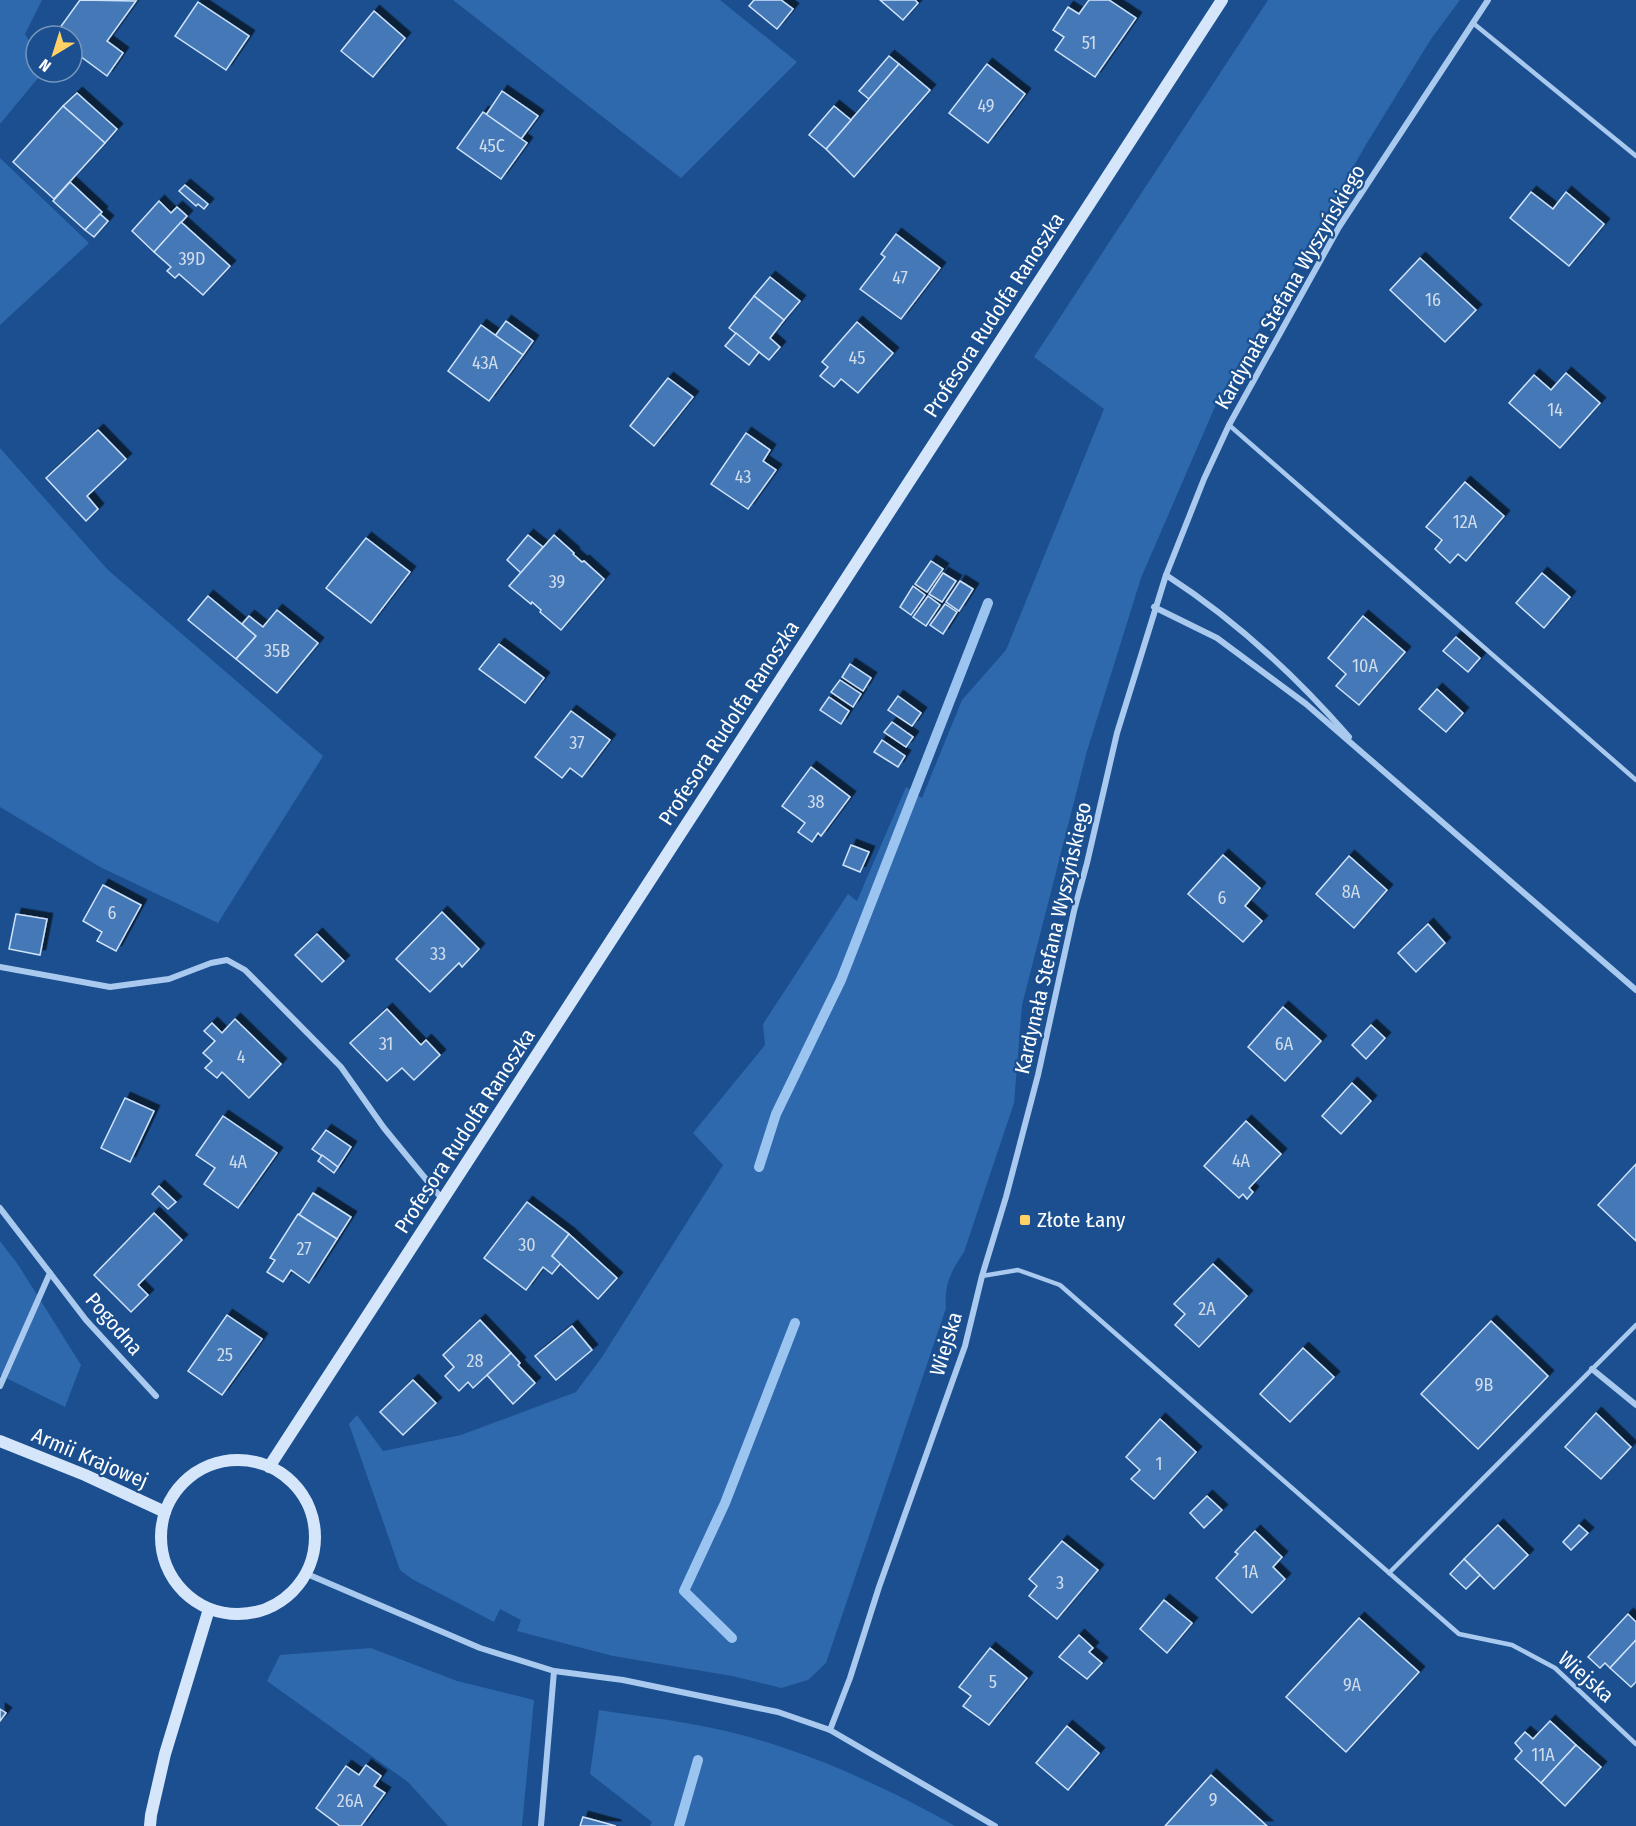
<svg xmlns="http://www.w3.org/2000/svg" width="1636" height="1826" font-family="'Fira Sans Condensed',sans-serif">
<style>
.green{fill:#2e69ad}
.lines{fill:none;stroke-linecap:round;stroke-linejoin:round}
.stream{stroke:#9cc4f0;stroke-width:10}
.building{fill:#4478b7;stroke:#cfe3fa;stroke-width:1.5;filter:url(#shadow)}
.lane{stroke:#a9c9ee;stroke-width:4.5}
.street{stroke:#a9c9ee;stroke-width:6}
.secondary{stroke:#d6e6fa;stroke-width:12}
.poi-dot{fill:#ffd166;stroke:#1b4f8f;stroke-width:2}
.labels{text-anchor:middle;stroke-width:4.5;stroke-linejoin:round;paint-order:stroke}
.number-label{font-size:18px;fill:#d0dded}
.street-label{font-size:21px;fill:#fff;stroke:#1b4f8f}
.poi-label{font-size:21px;fill:#fff;stroke:#1b4f8f;text-anchor:start}
</style>
<defs>
<filter id="shadow"><feDropShadow dx="5.5" dy="-5.5" stdDeviation="0" flood-color="#0009"/></filter>
</defs>
<rect width="100%" height="100%" fill="#1b4f8f"/>
<g class="green">
<polygon points="0,0 42,0 25,34 36,52 36,72 43,72 0,124"/>
<polygon points="453,0 720,0 797,62 681,178"/>
<path d="M1268 0H1460L1431 39 1367 143 1217 402 1141 578 1087 751 1022 1005 1014 1103 964 1252C951 1271 944 1285 946 1308L826 1663 808 1680 781 1688 732 1676 613 1656 517 1631 521 1620 500 1609 494 1622 412 1579 400 1570 349 1424 357 1415 383 1451 461 1435 576 1392 602 1357 723 1165 693 1133 765 1045 763 1024 848 894 857 901 906 787 922 798 962 700 1006 650 1104 409 1034 357Z"/>
<polygon points="0,158 89,243 0,325"/>
<polygon points="0,448 108,570 323,756 218,923 100,867 0,807"/>
<polygon points="0,1241 19,1266 81,1365 65,1407 0,1375"/>
<polygon points="371,1648 457,1681 534,1700 522,1826 448,1826 408,1782 267,1681 280,1655"/>
<path d="M599 1710C637 1716 675 1720 712 1728 794 1745 883 1785 955 1826H650L652 1822 590 1774Z"/>
</g>
<g class="lines">
<g class="stream">
<polyline points="759,1167 776,1114 841,980 988,603"/>
<polyline points="732,1638 684,1591 725,1503 795,1323"/>
<polyline points="679,1826 698,1760"/>
</g>
</g>
<g class="building">
<polygon points="80,0 136,1 107,41 123,53 107,76 72,50 72,36 54,36"/>
<polygon points="754,0 781,0 793,9 777,29 749,6"/>
<polygon points="880,0 915,0 918,3 903,20"/>
<polygon points="1089,0 1109,0 1136,18 1095,77 1055,50 1064,37 1053,30 1068,7 1079,14"/>
<polygon points="198,2 249,36 226,70 175,36"/>
<polygon points="374,11 405,38 373,77 341,51"/>
<polygon points="889,56 899,64 869,99 859,91"/>
<polygon points="899,64 930,90 854,177 826,149"/>
<polygon points="987,64 1025,94 988,143 949,113"/>
<polygon points="502,91 538,116 521,139 486,115"/>
<polygon points="77,93 117,129 105,143 63,106"/>
<polygon points="63,106 105,143 54,199 13,162"/>
<polygon points="834,106 851,120 826,149 809,135"/>
<polygon points="483,112 527,143 501,179 457,148"/>
<polygon points="70,182 102,212 85,230 53,201"/>
<polygon points="185,185 208,204 204,209 198,204 196,206 179,191"/>
<polygon points="1531,192 1553,209 1566,192 1604,224 1569,266 1510,218"/>
<polygon points="159,201 171,213 177,207 187,216 154,252 132,231"/>
<polygon points="100,214 108,221 94,237 85,230"/>
<polygon points="181,222 230,266 203,295 179,274 175,278 167,271 171,267 154,252"/>
<polygon points="896,234 940,268 901,319 860,289 885,257 881,254"/>
<polygon points="1420,258 1476,310 1445,342 1390,290"/>
<polygon points="770,277 800,301 784,320 754,296"/>
<polygon points="754,296 784,320 770,338 780,347 769,360 729,328"/>
<polygon points="506,321 533,341 523,355 495,336"/>
<polygon points="857,322 893,353 858,393 841,379 834,387 820,376 828,367 822,362"/>
<polygon points="481,325 523,355 489,401 448,371"/>
<polygon points="736,333 759,352 749,365 725,346"/>
<polygon points="1566,373 1600,403 1560,448 1509,403 1534,375 1551,390"/>
<polygon points="668,378 693,397 654,446 630,426"/>
<polygon points="98,430 126,459 87,496 98,509 86,521 46,478"/>
<polygon points="746,433 770,450 763,461 776,470 748,509 711,484"/>
<polygon points="1465,482 1504,516 1466,561 1458,554 1450,563 1435,549 1442,540 1426,527"/>
<polygon points="528,535 543,547 521,573 507,560"/>
<polygon points="554,535 574,553 573,554 582,562 584,561 604,579 561,630 540,612 541,610 532,602 531,604 509,586"/>
<polygon points="366,538 410,572 371,623 326,588"/>
<polygon points="931,561 943,569 927,592 915,584"/>
<polygon points="943,573 956,581 942,602 929,594"/>
<polygon points="1542,573 1570,597 1544,628 1516,603"/>
<polygon points="960,581 973,589 959,611 946,602"/>
<polygon points="913,586 925,595 911,615 900,607"/>
<polygon points="208,596 256,636 236,659 188,620"/>
<polygon points="928,596 940,605 926,626 913,617"/>
<polygon points="945,604 957,612 943,634 930,625"/>
<polygon points="277,610 318,643 277,693 236,659 256,636 242,624 249,616 263,627"/>
<polygon points="1363,616 1405,652 1359,705 1336,686 1346,674 1328,658"/>
<polygon points="1456,637 1480,658 1468,672 1443,651"/>
<polygon points="499,644 544,678 525,703 479,669"/>
<polygon points="850,664 871,678 863,691 842,677"/>
<polygon points="840,680 861,694 853,707 831,692"/>
<polygon points="1437,689 1463,713 1446,732 1419,709"/>
<polygon points="898,696 921,713 912,726 888,710"/>
<polygon points="829,697 849,711 841,724 820,710"/>
<polygon points="571,711 610,740 582,777 570,768 562,778 535,757"/>
<polygon points="892,722 913,737 906,747 884,732"/>
<polygon points="882,740 905,756 898,767 874,752"/>
<polygon points="811,767 850,797 821,836 818,833 812,842 798,832 805,823 782,806"/>
<polygon points="851,845 869,852 860,872 843,865"/>
<polygon points="1223,855 1260,888 1245,906 1262,921 1243,942 1188,894"/>
<polygon points="1349,856 1387,890 1354,928 1316,894"/>
<polygon points="103,885 141,905 116,951 97,941 102,932 83,921"/>
<polygon points="442,912 479,949 462,967 459,963 430,992 396,959"/>
<polygon points="16,914 47,919 40,955 9,949"/>
<polygon points="1428,924 1445,943 1416,972 1398,953"/>
<polygon points="317,934 344,961 322,982 295,955"/>
<polygon points="1283,1007 1321,1041 1285,1081 1248,1047"/>
<polygon points="387,1009 421,1045 426,1040 440,1055 414,1080 402,1068 387,1081 350,1043"/>
<polygon points="235,1019 281,1064 249,1098 222,1072 217,1078 205,1068 212,1061 203,1053 215,1041 204,1031 212,1023 222,1033"/>
<polygon points="1371,1025 1385,1038 1366,1059 1352,1045"/>
<polygon points="1352,1083 1371,1101 1341,1134 1322,1116"/>
<polygon points="125,1098 154,1111 130,1162 101,1148"/>
<polygon points="223,1116 277,1153 238,1208 204,1184 215,1168 196,1155"/>
<polygon points="1246,1121 1281,1154 1249,1188 1253,1192 1247,1199 1243,1194 1239,1198 1204,1166"/>
<polygon points="326,1130 351,1147 338,1167 312,1149"/>
<polygon points="322,1155 338,1167 334,1173 318,1161"/>
<polygon points="1636,1164 1636,1241 1598,1205"/>
<polygon points="159,1186 176,1202 168,1209 152,1194"/>
<polygon points="313,1193 351,1217 337,1239 299,1215"/>
<polygon points="527,1202 569,1234 552,1256 561,1263 552,1274 543,1267 526,1290 484,1258"/>
<polygon points="154,1213 182,1240 138,1285 148,1295 131,1312 94,1275"/>
<polygon points="298,1214 337,1239 309,1283 291,1270 283,1282 267,1272 275,1260 270,1258"/>
<polygon points="569,1234 617,1278 598,1299 552,1256"/>
<polygon points="1213,1264 1247,1296 1199,1347 1175,1325 1185,1314 1174,1304"/>
<polygon points="227,1315 262,1339 222,1395 188,1371"/>
<polygon points="480,1320 511,1353 473,1388 468,1382 459,1391 445,1376 454,1367 443,1355"/>
<polygon points="1491,1321 1548,1376 1478,1449 1421,1394"/>
<polygon points="572,1326 592,1350 556,1380 535,1356"/>
<polygon points="1303,1348 1334,1377 1290,1422 1260,1394"/>
<polygon points="511,1353 520,1363 518,1365 535,1383 513,1404 487,1375"/>
<polygon points="413,1380 436,1403 403,1435 380,1412"/>
<polygon points="1596,1413 1631,1447 1601,1479 1565,1447"/>
<polygon points="1160,1419 1196,1452 1154,1499 1131,1479 1140,1470 1126,1457"/>
<polygon points="1207,1496 1222,1510 1204,1528 1190,1513"/>
<polygon points="1498,1525 1528,1555 1494,1589 1464,1559"/>
<polygon points="1579,1525 1588,1533 1571,1550 1563,1542"/>
<polygon points="1255,1531 1282,1557 1273,1567 1285,1579 1252,1613 1216,1578 1238,1554 1235,1552"/>
<polygon points="1062,1541 1098,1570 1057,1619 1029,1596 1037,1586 1029,1579"/>
<polygon points="1464,1559 1480,1575 1466,1589 1450,1574"/>
<polygon points="1164,1600 1192,1623 1167,1653 1140,1629"/>
<polygon points="1628,1614 1636,1622 1636,1640 1610,1668 1605,1663 1600,1668 1588,1657"/>
<polygon points="1359,1618 1419,1672 1346,1752 1286,1697"/>
<polygon points="1079,1635 1093,1648 1089,1652 1102,1663 1087,1679 1059,1657"/>
<polygon points="1636,1640 1636,1682 1631,1687 1610,1668"/>
<polygon points="990,1648 1027,1678 989,1725 963,1706 971,1696 959,1687"/>
<polygon points="0,1709 6,1713 0,1721"/>
<polygon points="1550,1721 1576,1745 1541,1783 1515,1759 1522,1751 1515,1743 1525,1732 1533,1739"/>
<polygon points="1067,1726 1099,1753 1068,1790 1036,1763"/>
<polygon points="1576,1745 1601,1767 1565,1806 1541,1783"/>
<polygon points="366,1765 381,1776 374,1786 385,1793 361,1826 340,1826 316,1808 346,1766 359,1775"/>
<polygon points="1211,1775 1267,1826 1165,1826"/>
<polygon points="583,1817 616,1826 580,1826"/>
</g>
<g class="lines">
<g class="lane">
<polyline points="1473,23 1636,156"/>
<polyline points="1229,425 1636,780"/>
<polyline points="982,1276 1018,1270 1060,1285 1459,1634 1512,1645 1555,1668 1636,1744"/>
<polyline points="1389,1573 1636,1325"/>
</g>
<g class="street">
<path d="M1166 575C1234 619 1295 675 1349 737"/>
<polyline points="1154,607 1217,638 1306,704 1636,990"/>
<polyline points="0,967 110,987 169,979 211,963 227,960 245,970 341,1067 384,1128 443,1200"/>
<polyline points="0,1208 50,1273 0,1386"/>
<polyline points="50,1273 86,1320 156,1396"/>
<polyline points="1592,1369 1636,1405"/>
<polyline points="307,1574 480,1648 554,1671 541,1826"/>
<polyline points="554,1671 623,1680 778,1712 830,1730 995,1826"/>
<polyline points="830,1730 850,1678 879,1587 965,1346 982,1276 1006,1197 1038,1075 1074,911 1087,863 1117,733 1166,575 1204,479 1229,425 1339,227 1488,0"/>
</g>
<g class="secondary">
<polyline points="0,1441 85,1475 165,1512"/>
<circle cx="238" cy="1537" r="77"/>
<polyline points="269,1467 1222,0"/>
<polyline points="150,1826 151,1815 165,1754 209,1609"/>
</g>
</g>
<rect class="poi-dot" x="1019" y="1214" width="12" height="12" rx="3"/>
<g class="labels">
<g class="number-label">
<text x="1089" y="49">51</text>
<text x="986" y="112">49</text>
<text x="492" y="152">45C</text>
<text x="192" y="265">39D</text>
<text x="900" y="284">47</text>
<text x="1433" y="306">16</text>
<text x="857" y="364">45</text>
<text x="485" y="369">43A</text>
<text x="1555" y="416">14</text>
<text x="743" y="483">43</text>
<text x="1465" y="528">12A</text>
<text x="557" y="588">39</text>
<text x="277" y="657">35B</text>
<text x="1365" y="672">10A</text>
<text x="577" y="749">37</text>
<text x="816" y="808">38</text>
<text x="1351" y="898">8A</text>
<text x="1222" y="904">6</text>
<text x="112" y="919">6</text>
<text x="438" y="960">33</text>
<text x="386" y="1050">31</text>
<text x="1284" y="1050">6A</text>
<text x="241" y="1063">4</text>
<text x="1241" y="1167">4A</text>
<text x="238" y="1168">4A</text>
<text x="527" y="1251">30</text>
<text x="304" y="1255">27</text>
<text x="1207" y="1315">2A</text>
<text x="225" y="1361">25</text>
<text x="475" y="1367">28</text>
<text x="1484" y="1391">9B</text>
<text x="1159" y="1470">1</text>
<text x="1250" y="1578">1A</text>
<text x="1060" y="1589">3</text>
<text x="993" y="1688">5</text>
<text x="1352" y="1691">9A</text>
<text x="1543" y="1761">11A</text>
<text x="1213" y="1806">9</text>
<text x="350" y="1807">26A</text>
</g>
<g class="street-label">
<text transform="translate(1290 287) rotate(-60)" y="7">Kardynała Stefana Wyszyńskiego</text>
<text transform="translate(994 315) rotate(-57)" y="7">Profesora Rudolfa Ranoszka</text>
<text transform="translate(729 723) rotate(-57)" y="7">Profesora Rudolfa Ranoszka</text>
<text transform="translate(1053 938) rotate(-77)" y="7">Kardynała Stefana Wyszyńskiego</text>
<text transform="translate(465 1131) rotate(-57)" y="7">Profesora Rudolfa Ranoszka</text>
<text transform="translate(114 1324) rotate(49)" y="7">Pogodna</text>
<text transform="translate(946 1344) rotate(-73)" y="7">Wiejska</text>
<text transform="translate(90 1458) rotate(23)" y="7">Armii Krajowej</text>
<text transform="translate(1586 1677) rotate(41)" y="7">Wiejska</text>
</g>
<g class="poi-label">
<text x="1037" y="1227">Złote Łany</text>
</g>
</g>
<g transform="translate(54 54) rotate(218)"><circle r="28" fill="#1b4f8f" stroke="#7695bc" stroke-width="1.5"/>
<path d="M0-4.5L10 22L0 15L-10 22Z" fill="#ffd166"/>
<text y="-9" font-size="16" font-weight="bold" text-anchor="middle" fill="#ffffff">N</text>
</g>
</svg>
